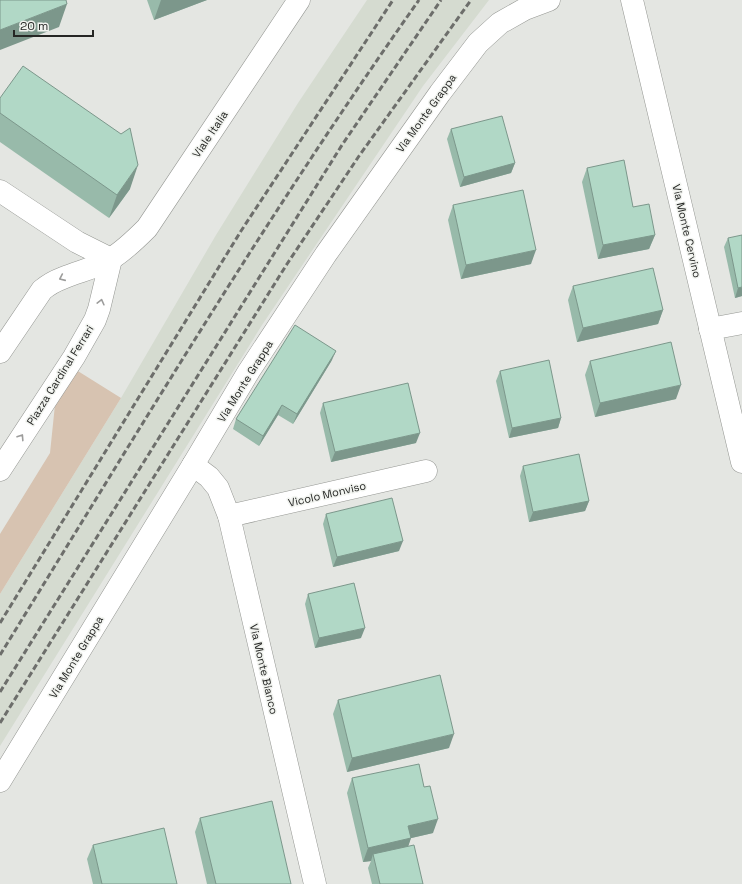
<svg xmlns="http://www.w3.org/2000/svg" width="742" height="884" font-family="'Space Grotesk',sans-serif">
<style>
.built{fill:#d5dbd0}
.green{fill:#d7c3b1}
.lines{fill:none;stroke-linecap:round;stroke-linejoin:round}
.minor-casing{stroke:#959793;stroke-width:23}
.minor{stroke:#fff;stroke-width:22}
.rail{stroke:#6d6e6b;stroke-width:3;stroke-dasharray:6 3;stroke-linecap:butt}
.wall{fill:#98baaa}
.shaded-wall{fill:#7c978b}
.building{fill:#b1d8c6;stroke:#7c978b}
.oneway{stroke:#9d9d9c}
.labels{text-anchor:middle;stroke-width:3;stroke-linejoin:round;paint-order:stroke}
.street-label{font-size:11px;fill:#252624;stroke:#f1f3ef}
</style>
<rect width="100%" height="100%" fill="#e4e6e2"/>
<polygon class="built" points="367,0 489,0 423,86 262,325 0,746 0,594 121,398 216,235 298,103"/>
<polygon class="green" points="73,368 121,398 0,594 0,534 50,453 56,395"/>
<g class="lines">
<defs>
<g id="minor">
<polyline points="632,0 742,462"/>
<polyline points="0,191 77,242 111,259"/>
<polyline points="710,329 742,323"/>
<path d="M0 352 42 290C48 285 55 281 63 278 79 271 97 268 112 258 125 250 136 239 147 228L299 0"/>
<polyline points="193,465 209,477 218,488 229,516 315,884"/>
<polyline points="0,470 74,357 95,320 99,309 111,259"/>
<polyline points="229,516 426,471"/>
<polyline points="0,781 193,465 249,371 326,254 440,93 478,43 500,23 525,9 549,0"/>
</g>
</defs>
<use href="#minor" class="minor-casing"/>
<use href="#minor" class="minor"/>
<g class="rail">
<polyline points="0,623 241,231 393,0"/>
<path d="M0 655C136 435 269 212 419 0"/>
<polyline points="0,692 342,145 441,0"/>
<polyline points="0,723 287,264 359,156 471,0"/>
</g>
</g>
<g class="wall">
<polygon points="147,0 207,0 154,20"/>
<polygon points="0,98 130,189 109,218 0,142"/>
<polygon points="451,129 515,163 511,173 460,187 447,139"/>
<polygon points="587,168 633,207 655,235 649,249 598,259 582,182"/>
<polygon points="453,205 531,264 461,279 448,220"/>
<polygon points="728,238 742,296 735,298 724,247"/>
<polygon points="573,286 663,310 658,324 577,342 568,300"/>
<polygon points="332,360 293,424 278,415 259,446 233,429 236,419"/>
<polygon points="590,361 676,399 595,417 585,375"/>
<polygon points="500,371 561,418 558,428 509,438 496,381"/>
<polygon points="323,403 416,443 331,462 320,413"/>
<polygon points="523,466 589,501 585,511 529,522 520,476"/>
<polygon points="326,514 399,551 333,567 323,524"/>
<polygon points="308,594 361,638 315,648 305,604"/>
<polygon points="338,700 449,748 347,772 333,714"/>
<polygon points="352,778 433,833 411,838 408,846 423,884 372,884 368,868 371,861 363,862 347,793"/>
<polygon points="200,818 291,884 207,884 195,832"/>
<polygon points="93,845 177,884 93,884 87,859"/>
</g>
<g class="shaded-wall">
<polygon points="161,0 207,0 154,20"/>
<polygon points="67,4 59,27 0,50 0,30"/>
<polygon points="515,163 511,173 460,187 464,177"/>
<polygon points="138,165 130,189 109,218 117,195"/>
<polygon points="655,235 649,249 598,259 603,245"/>
<polygon points="536,250 531,264 461,279 466,265"/>
<polygon points="742,287 742,296 735,298 738,288"/>
<polygon points="663,310 658,324 577,342 583,328"/>
<polygon points="336,351 332,360 293,424 297,414"/>
<polygon points="681,385 676,399 595,417 600,403"/>
<polygon points="282,405 278,415 259,446 263,436"/>
<polygon points="561,418 558,428 509,438 512,428"/>
<polygon points="420,433 416,443 331,462 335,452"/>
<polygon points="589,501 585,511 529,522 533,512"/>
<polygon points="403,541 399,551 333,567 337,557"/>
<polygon points="365,628 361,638 315,648 319,638"/>
<polygon points="454,734 449,748 347,772 352,758"/>
<polygon points="438,819 433,833 403,840 408,826"/>
<polygon points="411,838 406,853 373,854 371,861 363,862 368,848"/>
</g>
<g class="building">
<polygon points="0,0 66,0 67,4 0,30"/>
<polygon points="23,66 121,134 130,128 138,165 117,195 0,113 0,98"/>
<polygon points="502,116 515,163 464,177 451,129"/>
<polygon points="624,160 633,207 649,204 655,235 603,245 587,168"/>
<polygon points="523,190 536,250 466,265 453,205"/>
<polygon points="742,235 742,287 738,288 728,238"/>
<polygon points="653,268 663,310 583,328 573,286"/>
<polygon points="295,325 336,351 297,414 282,405 263,436 236,419"/>
<polygon points="671,342 681,385 600,403 590,361"/>
<polygon points="549,360 561,418 512,428 500,371"/>
<polygon points="408,383 420,433 335,452 323,403"/>
<polygon points="579,454 589,501 533,512 523,466"/>
<polygon points="392,498 403,541 337,557 326,514"/>
<polygon points="354,583 365,628 319,638 308,594"/>
<polygon points="440,675 454,734 352,758 338,700"/>
<polygon points="419,764 424,787 430,786 438,819 408,826 411,838 368,848 352,778"/>
<polygon points="272,801 291,884 216,884 200,818"/>
<polygon points="164,828 177,884 102,884 93,845"/>
<polygon points="414,845 423,884 380,884 373,854"/>
</g>
<defs><path id="oneway-chevron" d="M-2-3.5L2.5 0L-2 3.5" fill="none" stroke-width="1.6" stroke-linecap="round" stroke-linejoin="round"/></defs>
<g class="oneway">
<use href="#oneway-chevron" transform="translate(62 278) rotate(156)"/>
<use href="#oneway-chevron" transform="translate(101 302) rotate(-76)"/>
<use href="#oneway-chevron" transform="translate(21 437) rotate(-57)"/>
</g>
<g class="labels">
<g class="street-label">
<text transform="translate(426 113) rotate(-54)" y="4">Via Monte Grappa</text>
<text transform="translate(210 134) rotate(-56)" y="4">Viale Italia</text>
<text transform="translate(687 231) rotate(77)" y="4">Via Monte Cervino</text>
<text transform="translate(60 375) rotate(-58)" y="4">Piazza Cardinal Ferrari</text>
<text transform="translate(245 381) rotate(-58)" y="4">Via Monte Grappa</text>
<text transform="translate(327 494) rotate(-13)" y="4">Vicolo Monviso</text>
<text transform="translate(76 657) rotate(-59)" y="4">Via Monte Grappa</text>
<text transform="translate(264 669) rotate(77)" y="4">Via Monte Bianco</text>
</g>
</g>
<path d="M14 30v6h79v-6" fill="none" stroke="#252624" stroke-width="2"/>
<text x="20" y="30" font-size="12" fill="#252624" stroke="#f1f3ef" stroke-width="3" paint-order="stroke">20 m</text>
</svg>
